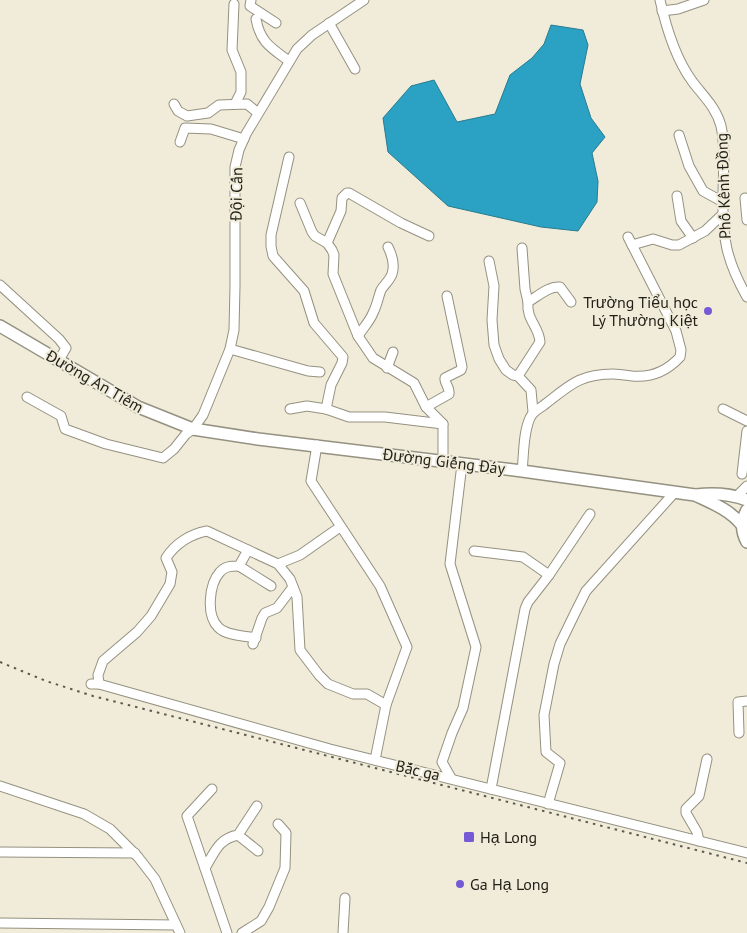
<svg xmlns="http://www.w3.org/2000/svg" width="747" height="933" font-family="'PT Sans',sans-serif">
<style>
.water{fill:#2ba2c4;stroke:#287b90}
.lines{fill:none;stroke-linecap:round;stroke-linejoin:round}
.minor-casing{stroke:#959180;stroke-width:11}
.major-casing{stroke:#959180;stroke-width:14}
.minor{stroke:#fff;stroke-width:9}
.major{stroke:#fff;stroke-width:11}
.rail{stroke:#5c5a4f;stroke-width:2;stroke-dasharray:2.5 5;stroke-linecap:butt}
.poi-dot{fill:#745bd5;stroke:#f0ecd9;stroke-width:2}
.labels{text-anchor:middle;stroke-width:4;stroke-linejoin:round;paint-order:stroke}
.street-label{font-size:16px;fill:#211f18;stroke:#f0ecd9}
.poi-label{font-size:16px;fill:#211f18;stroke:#f0ecd9;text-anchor:start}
</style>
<rect width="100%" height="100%" fill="#f0ecd9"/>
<polygon class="water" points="551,25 583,30 588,45 580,84 591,118 605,137 592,153 598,181 597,202 578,231 541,227 448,206 388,152 383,118 411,86 434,80 457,122 495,114 510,75 532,58 544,44"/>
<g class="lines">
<defs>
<g id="minor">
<polyline points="251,0 250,6 276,23"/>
<path d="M660 0C666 27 676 59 692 81 703 96 716 107 721 126 726 148 723 172 723 195 722 237 726 260 747 297"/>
<polyline points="234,4 232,50 241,72 241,92 235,104"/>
<polyline points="662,11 678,9 704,0"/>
<path d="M256 19C260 42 271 48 289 61"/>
<polyline points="329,23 355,69"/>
<polyline points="174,104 178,111 187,116 208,113 219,105 247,104 258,113"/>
<polyline points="679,135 689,166 703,191 723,202"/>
<polyline points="180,142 185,128 211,129 244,139"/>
<polyline points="289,157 271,235 271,246 273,256 304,291 314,323 343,357 342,363 331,385 326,409"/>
<polyline points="677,196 681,221 693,238"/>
<polyline points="745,198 747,220"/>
<polyline points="300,203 312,232 315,236 327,243 332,250 334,255 333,274 358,336 373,358 414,383 426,407 443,424 443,462"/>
<polyline points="327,243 341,211 342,198 347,193 349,193 401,223 429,236"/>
<polyline points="632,245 653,239 672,245 679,245 705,231 723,214"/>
<polyline points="522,248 525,289 528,302"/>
<polyline points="489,261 494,286 492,320 494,345 499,359 506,370 513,375 518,376 531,390 533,412"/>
<polyline points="0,285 59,339 66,348 59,360"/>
<path d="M358 336C363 328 370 321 373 313 377 305 378 298 381 290 384 285 390 280 392 274 395 265 392 255 388 247"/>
<polyline points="230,349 308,371 320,372"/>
<polyline points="387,368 393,352"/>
<path d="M518 376 540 342C539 326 526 320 528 302 538 296 549 286 560 287L571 302"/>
<polyline points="27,397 61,416 65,429 106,444 163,458 174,449 186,434 193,429 203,415 230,349 234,330 235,286 235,167 239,150 246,134 297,49 312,35 364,0"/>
<path d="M426 407 449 394C450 387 444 383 445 378L461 370 462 367 447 296"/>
<polyline points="290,409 307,406 326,409 349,417 385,417 443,424"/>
<polyline points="723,409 747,421"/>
<polyline points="317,445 311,481 380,586 407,647 386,705 375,760"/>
<path d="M522 471C524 454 523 433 530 418 533 411 539 409 544 405 569 386 579 374 613 374 619 374 625 375 632 376 651 378 667 371 680 357L681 350 676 331 628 237"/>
<polyline points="742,474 747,431"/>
<polyline points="737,496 747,486"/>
<path d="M248 550 239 566C232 566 225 566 220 572 209 584 206 615 218 627 226 636 246 636 256 638"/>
<polyline points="474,551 523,557 549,575"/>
<polyline points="278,564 300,555 340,527"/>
<polyline points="239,566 271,586"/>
<polyline points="253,644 262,618 265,613 277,608 293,587"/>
<polyline points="91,684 99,684 330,749 747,853"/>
<path d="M99 684 98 675 103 661 137 632 151 616 170 584 172 572 166 558C175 544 190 534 207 531L278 564 290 579 297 597 300 650 319 675 328 684 353 694H367L386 705"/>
<polyline points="739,733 738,702 747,701"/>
<polyline points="451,778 442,762 452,733 463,708 476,647 450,564 462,464"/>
<polyline points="0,786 84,814 110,829 138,857 155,879 180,933"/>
<polyline points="212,789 187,816 227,933"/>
<polyline points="491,789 525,609 528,602 549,575 590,514"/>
<polyline points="548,804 560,763 546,752 544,715 554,664 560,644 575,613 586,591 675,492"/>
<polyline points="238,835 258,851"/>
<polyline points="699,841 697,832 686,813 686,809 699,796 707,759"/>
<polyline points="0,852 135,853"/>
<path d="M205 868C215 852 218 839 238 835L257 806"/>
<polyline points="0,923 176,925"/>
<polyline points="242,933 261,921 269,907 285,868 286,833 278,824"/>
<polyline points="343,933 345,898"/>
</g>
<g id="major">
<path d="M0 326 138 407 193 429 258 439 522 471 695 495C712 503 730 510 742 525"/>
<path d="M696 495C714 493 731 494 747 500"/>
<path d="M747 510C741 521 741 531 747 542"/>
</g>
</defs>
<use href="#minor" class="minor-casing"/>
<use href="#major" class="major-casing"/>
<use href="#minor" class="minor"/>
<use href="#major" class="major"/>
<polyline class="rail" points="0,662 46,681 93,696 747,863"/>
</g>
<g class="poi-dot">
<circle cx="708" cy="311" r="5"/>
<rect x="463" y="831" width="12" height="12" rx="2.5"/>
<circle cx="460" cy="884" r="5"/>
</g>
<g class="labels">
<g class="street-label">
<text transform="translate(723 186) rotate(-92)" y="6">Phố Kênh Đồng</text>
<text transform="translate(236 194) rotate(-89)" y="6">Đội Cấn</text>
<text transform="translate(95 381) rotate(30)" y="6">Đường An Tiêm</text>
<text transform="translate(444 461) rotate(7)" y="6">Đường Giếng Đáy</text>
<text transform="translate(418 770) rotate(13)" y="6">Bắc ga</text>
</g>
<g class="poi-label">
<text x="698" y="308" text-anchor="end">Trường Tiểu học<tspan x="698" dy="18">Lý Thường Kiệt</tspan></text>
<text x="480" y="843">Hạ Long</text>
<text x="470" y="890">Ga Hạ Long</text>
</g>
</g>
</svg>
